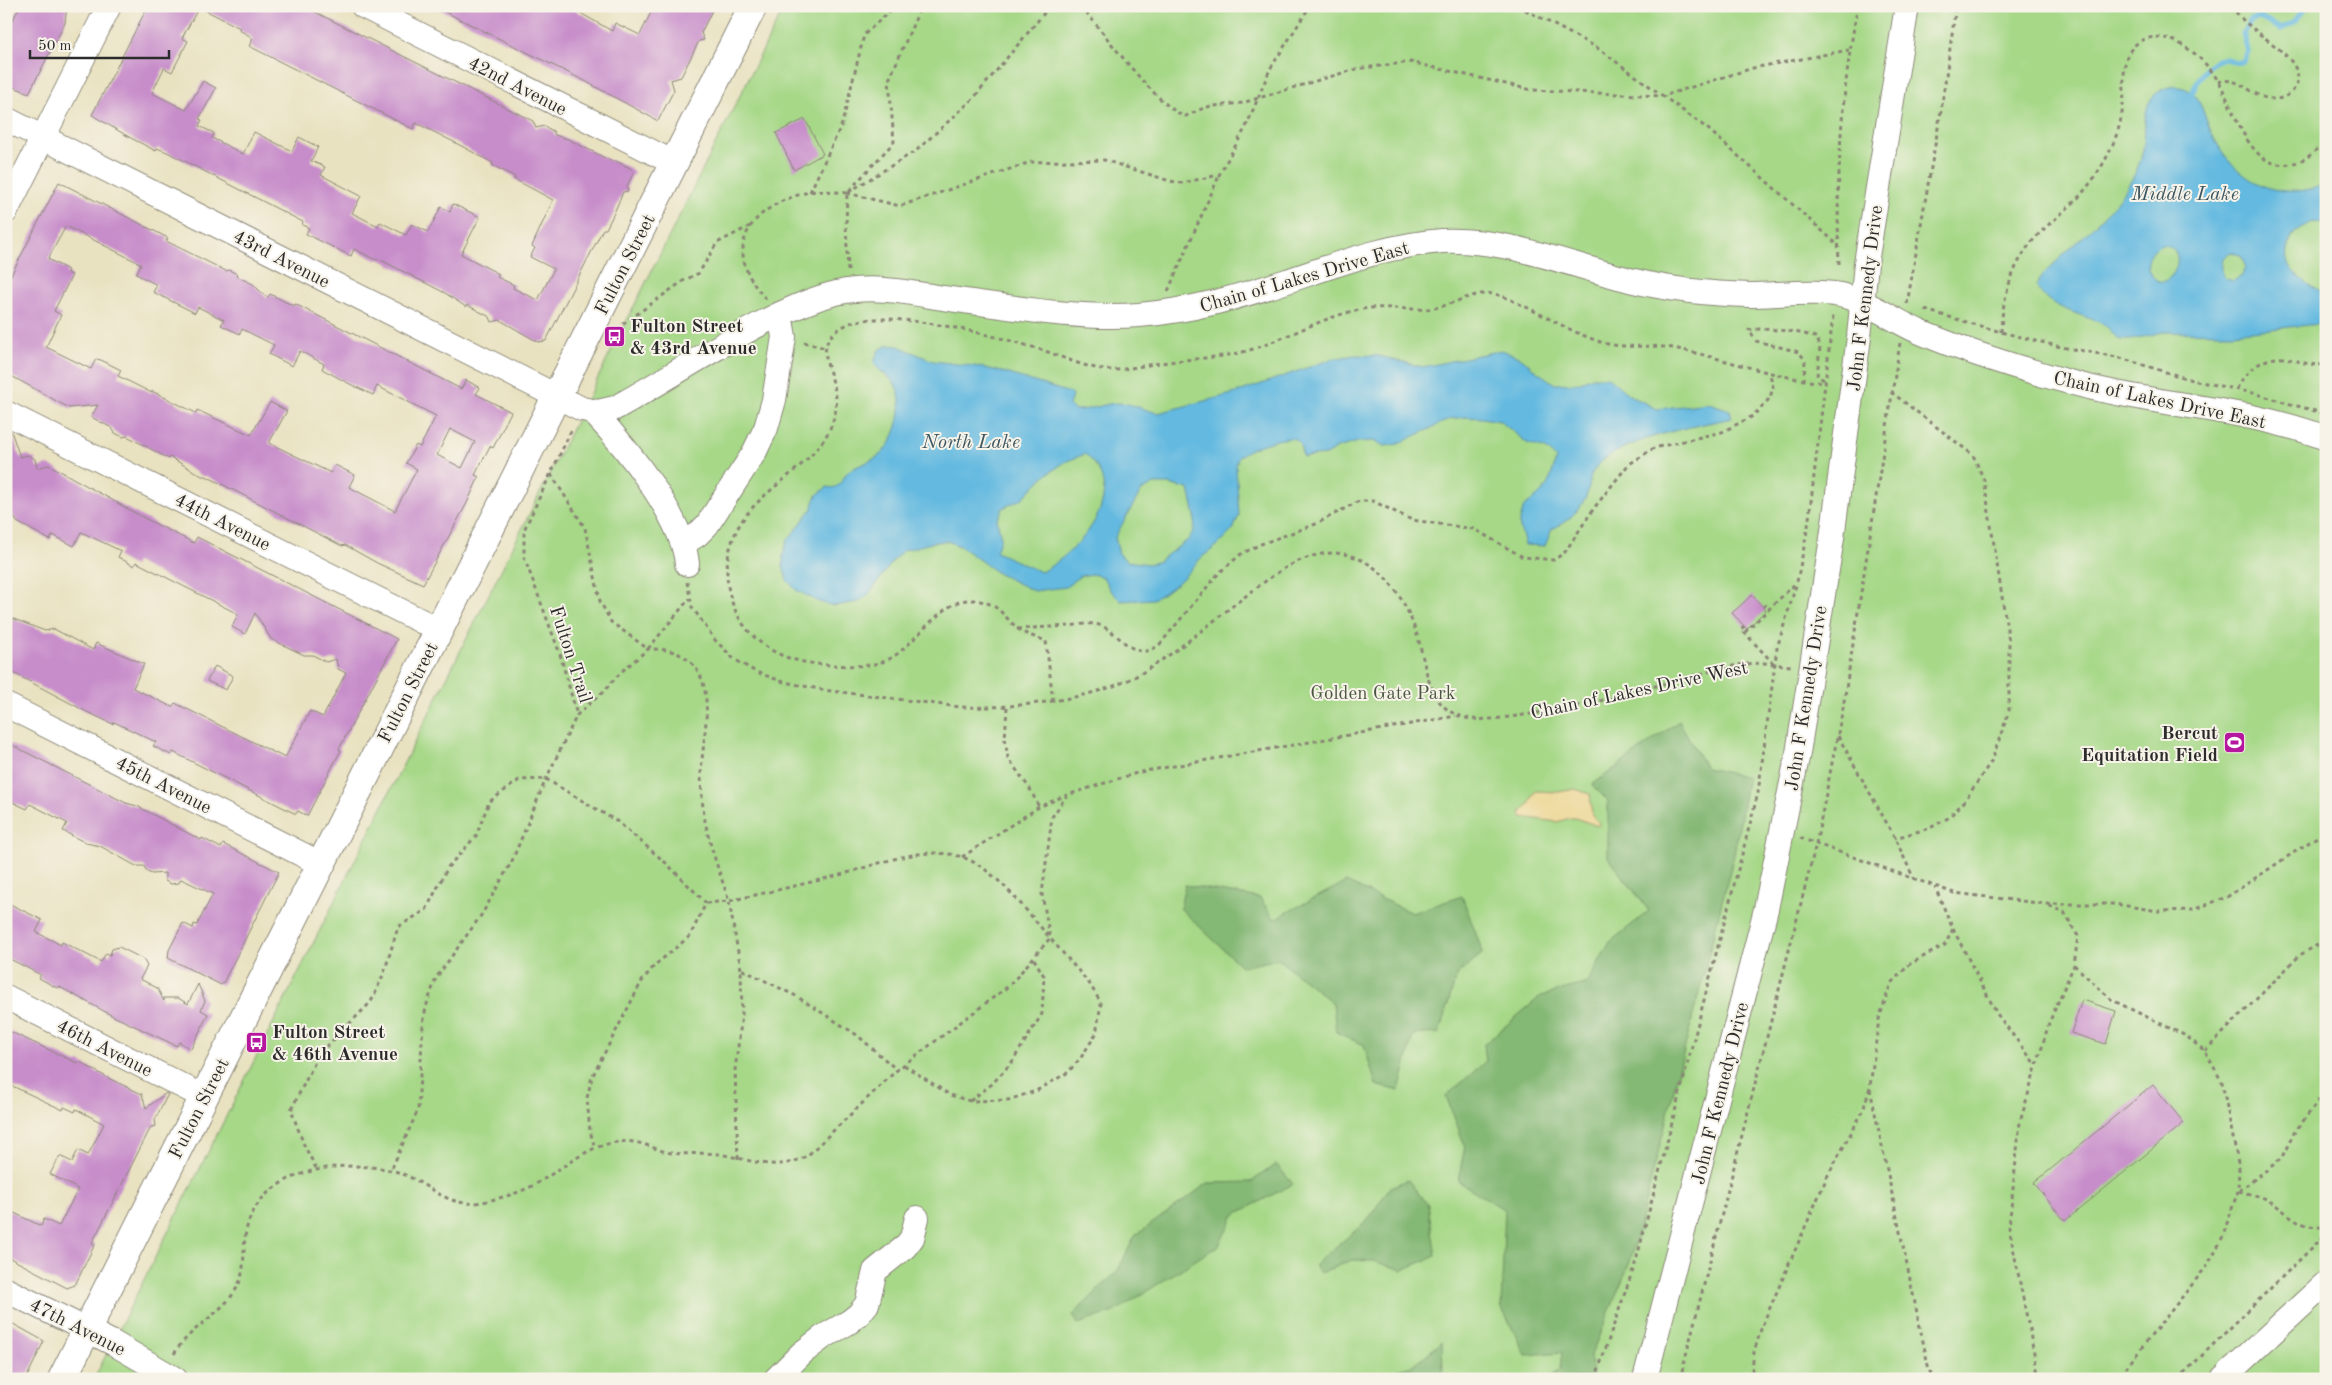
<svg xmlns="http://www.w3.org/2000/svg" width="2332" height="1385" font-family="'Old Standard TT',serif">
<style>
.green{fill:#a6d887;stroke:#688259}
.forest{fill:#84b874;stroke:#587250}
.sand{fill:#eeda9e;stroke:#8c8264}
.water{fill:#63b9e0;stroke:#477286;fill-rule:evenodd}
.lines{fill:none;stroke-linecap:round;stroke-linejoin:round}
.stream{stroke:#63b9e0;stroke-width:5.5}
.building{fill:#c78dca;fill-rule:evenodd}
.minor-casing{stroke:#8a8676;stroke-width:26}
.major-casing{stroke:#8a8676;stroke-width:30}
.path{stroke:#8a8676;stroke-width:3;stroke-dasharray:4 4;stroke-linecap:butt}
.minor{stroke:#fff;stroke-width:24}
.major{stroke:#fff;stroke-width:28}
.labels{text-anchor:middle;stroke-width:4;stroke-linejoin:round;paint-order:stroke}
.street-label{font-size:19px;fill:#2b2b2b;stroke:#f7f3e8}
.poi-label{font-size:19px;font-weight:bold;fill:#2b2b2b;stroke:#f7f3e8;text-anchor:start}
.park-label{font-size:19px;fill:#4a5642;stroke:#f7f3e8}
.water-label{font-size:20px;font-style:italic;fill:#3c5661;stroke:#f7f3e8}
</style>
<rect width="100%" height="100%" fill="#f7f3e8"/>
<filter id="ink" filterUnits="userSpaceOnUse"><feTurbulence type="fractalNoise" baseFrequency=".02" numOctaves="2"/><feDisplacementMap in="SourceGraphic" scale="10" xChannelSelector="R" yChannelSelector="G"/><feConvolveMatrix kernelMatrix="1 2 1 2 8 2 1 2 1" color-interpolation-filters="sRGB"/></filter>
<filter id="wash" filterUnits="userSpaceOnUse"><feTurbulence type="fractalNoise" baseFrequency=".0096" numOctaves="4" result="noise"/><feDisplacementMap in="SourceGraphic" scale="20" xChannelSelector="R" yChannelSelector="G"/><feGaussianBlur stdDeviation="1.12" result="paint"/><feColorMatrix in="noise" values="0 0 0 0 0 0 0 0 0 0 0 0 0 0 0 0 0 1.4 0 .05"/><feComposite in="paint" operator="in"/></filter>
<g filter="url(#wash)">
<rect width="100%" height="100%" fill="#e9e2c1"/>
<polygon class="green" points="785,6 2326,6 2326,1379 94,1379"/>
<g class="forest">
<polygon points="1679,721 1706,768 1748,777 1734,855 1630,1262 1591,1355 1592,1379 1548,1379 1560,1370 1562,1352 1526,1355 1501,1307 1505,1210 1458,1181 1465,1146 1446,1096 1486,1061 1484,1044 1541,996 1587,983 1610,942 1649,911 1608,857 1608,801 1592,785"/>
<polygon points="1346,882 1412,913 1462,896 1483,953 1457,974 1439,1033 1413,1035 1399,1091 1376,1085 1364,1045 1336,1032 1333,1003 1278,959 1242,967 1180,908 1185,885 1260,898 1274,919"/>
<polygon points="1276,1164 1293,1184 1234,1215 1219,1245 1116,1311 1078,1324 1073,1315 1118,1270 1135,1236 1208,1183 1251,1182"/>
<polygon points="1408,1180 1428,1205 1436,1256 1402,1270 1373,1261 1352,1260 1320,1273 1314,1265 1367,1221 1390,1187"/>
<polygon points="1442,1342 1443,1371 1437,1379 1365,1379 1412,1366"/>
</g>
<path class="sand" d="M1575 789 1590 794 1592 815 1599 823 1598 826 1575 818H1570L1557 822 1522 817 1521 813C1523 809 1526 807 1529 804 1531 800 1532 795 1536 791L1559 792Z"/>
<g class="water">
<path d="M2169 87C2177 86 2185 87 2191 92 2202 101 2205 118 2210 130 2232 178 2274 205 2326 184V222C2312 222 2299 225 2292 237 2272 273 2312 280 2326 299V318L2319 324 2232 333 2163 332 2130 340H2120C2113 336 2110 328 2103 324 2085 315 2044 307 2037 286L2040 278C2073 242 2133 201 2143 151 2148 126 2137 97 2169 87ZM2162 245C2193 247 2170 296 2153 277 2142 266 2150 250 2162 245ZM2232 252 2241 256 2245 266 2242 276 2233 281 2225 278C2220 269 2220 255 2232 252Z"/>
<path d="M888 345 898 346 933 361 981 367 1006 373 1073 394 1069 405 1074 410C1089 411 1102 404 1117 403 1132 403 1144 410 1158 413L1236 393 1332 359 1355 355 1379 356 1423 367 1502 350 1523 359 1536 371 1555 384 1578 383 1593 377H1608L1629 395 1657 409 1709 403 1730 410 1732 418C1696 426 1610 440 1592 473 1589 479 1590 486 1588 492 1581 510 1569 521 1552 529L1545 546 1525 545 1519 524 1524 506C1546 492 1550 484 1556 458L1546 449 1527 443 1500 421 1482 418 1465 417 1450 419 1398 444 1385 446 1373 441 1358 442 1337 448 1326 455 1303 457C1301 451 1301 442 1295 439 1284 435 1244 449 1238 458 1238 459 1236 465 1236 466L1239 515 1233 530 1218 545 1202 557 1181 580 1164 593 1153 599 1121 601 1110 590 1103 577 1092 574 1080 576 1066 587 1034 591 999 574 960 546 947 541 935 542 904 550 895 558 869 594 858 602 834 606 819 602 796 590 787 580 783 566V555L787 541 811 510 817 495 827 487C843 491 841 474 852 469 863 463 874 461 883 452 897 437 906 405 896 386 891 375 878 374 874 361L879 350ZM1085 454C1132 493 1080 551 1041 572L996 552 1001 538 997 520 1003 508 1023 498 1043 477 1065 462ZM1154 484H1168L1189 489 1195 516 1194 530 1188 540 1157 562 1148 564 1127 561 1119 554 1115 537 1141 491Z"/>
</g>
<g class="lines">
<path class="stream" d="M2192 93C2198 80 2208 58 2225 59 2233 60 2237 65 2244 60L2248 51 2243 33 2251 20 2260 18 2281 29 2293 23 2307 6"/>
</g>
<g id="blocks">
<g class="building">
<polygon points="20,6 67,6 65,23 29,93 6,84 6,33"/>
<path d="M148 6H307L309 9 533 121 536 128 544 126 553 131 555 135 568 139 611 161H616L630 168 634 172 627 186 628 191 623 192 614 213 606 229H603L546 341 538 342 500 320 492 322 490 317 467 305 466 307 445 293 379 259 376 260 354 249 351 256 306 234 309 228 302 225 303 222 167 152 157 148 156 151 129 137 92 115ZM199 7 240 28 239 30 250 36 253 39 249 46 413 129 416 123 454 142 493 163 492 165 515 177 514 179 553 200 532 246 535 248 530 257 554 269 538 300 513 288 514 285 497 277 499 274 461 254 480 217 453 204 450 212 441 207 428 232 412 224 406 235 380 222 378 226 352 213 361 196 321 175 325 167 311 161 318 147 299 137 292 151 254 132 243 154 212 138 214 133 199 126 202 120 199 119 216 88 203 81 186 110 152 93 164 68 172 72 188 41 182 38Z"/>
<polygon points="433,6 568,6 612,31 615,23 640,35 654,6 714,6 701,33 704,40 699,41 681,77 671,80 674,90 658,121 585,81"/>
<polygon points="805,119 823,154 794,170 776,133"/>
<path d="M59 182 168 238 166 241 226 271 229 270 237 274 238 277 253 284 267 298 270 294 294 306 295 304 461 389 466 380 480 388 476 394 511 412 493 448 490 446 475 475 479 477 467 503 423 584 377 563 345 545 342 546 206 476H202L170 457 169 459 127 436 123 437 115 433 112 428 91 417 98 405 69 408 6 373V285ZM66 226 141 264 136 274 157 285 153 292 195 313 198 307 224 320 221 325 240 334 242 329 274 345 269 354 292 366 300 351 324 364 322 369 350 384 373 395 377 386 436 416 420 447 416 445 406 463 417 469 395 511 349 487 355 475 335 465 331 473 269 443 287 411 270 402 251 435 197 410 196 413 152 391V393L118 376 121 370 101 360 96 359 91 369 46 347 61 315 54 311 72 275 67 273 68 270 48 259ZM450 429 475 442 462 468 437 455Z"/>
<polygon points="6,428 11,431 20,457 28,455 35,459 37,468 48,465 53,467 146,519 194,543 197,537 397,639 339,749 341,750 307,816 298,811 296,814 173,752 171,755 153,746 156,742 114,722 113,724 87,712 6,669 6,616 45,631 54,629 93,650 96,643 144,664 133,688 172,707 175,703 285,758 310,711 323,717 346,673 338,669 336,659 326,662 313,655 304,655 271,639 255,613 245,634 232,627 238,614 136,562 134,566 118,557 121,551 81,532 74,546 53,535 50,540 17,522 13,515 6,515"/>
<polygon points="1752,595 1766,610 1747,629 1732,613"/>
<polygon points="215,666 233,676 226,690 207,681"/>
<polygon points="6,742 126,803 137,806 201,840 202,838 221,848 223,844 279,872 223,983 221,985 168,958 169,950 183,923 193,928 194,924 197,925 213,894 181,879 179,883 171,884 165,881 165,873 152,874 147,872 144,866 136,866 100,846 86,843 63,831 67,823 30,804 27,809 6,799"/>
<polygon points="6,902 42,920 36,932 61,945 62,942 101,962 106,953 110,955 112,949 119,947 143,959 147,966 140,979 157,988 164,1001 164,998 178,998 188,1004 198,984 205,1001 201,1010 208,1014 191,1049 179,1042 177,1046 111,1015 58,986 57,988 39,978 41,975 6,957"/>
<polygon points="2082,1000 2116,1011 2106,1044 2071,1033"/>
<polygon points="11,1032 77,1063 80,1062 108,1078 142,1094 146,1108 166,1093 168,1094 155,1120 156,1126 151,1127 92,1243 95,1244 78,1279 75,1285 67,1288 6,1256 6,1209 41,1226 44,1219 59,1226 78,1189 50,1174 60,1156 72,1162 78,1150 88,1155 104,1124 76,1109 75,1112 64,1107 63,1110 6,1083 6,1043"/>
<polygon points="2153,1085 2184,1123 2065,1221 2034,1183"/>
<polygon points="6,1320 44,1341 26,1379 6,1379"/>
</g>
</g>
</g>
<g filter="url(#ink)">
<use href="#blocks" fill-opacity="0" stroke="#8a8676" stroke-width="1"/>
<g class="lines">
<defs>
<g id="minor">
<polyline points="363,6 674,163"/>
<path d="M6 119 582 409 598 412 615 408C670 378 721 342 778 315 800 305 822 295 846 291 878 286 911 293 943 298 1005 306 1078 320 1139 315 1190 311 1239 297 1287 281 1338 264 1388 245 1442 241 1508 238 1571 266 1634 281 1672 290 1711 294 1750 295 1778 295 1822 289 1848 297 1873 304 1896 322 1920 332 1969 353 2021 369 2073 383 2156 406 2244 407 2326 438"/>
<polyline points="6,211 109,6"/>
<path d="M593 412C625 446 683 517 687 564"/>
<polyline points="6,413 439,630"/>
<polyline points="684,543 697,535 707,525 754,453 766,428 774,400 784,337 780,314"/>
<polyline points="6,705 321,864"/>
<polyline points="6,997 204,1097"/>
<polyline points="6,1290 113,1343 175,1379"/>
<polyline points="776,1379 802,1353 823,1337 849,1322 859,1314 867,1304 875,1271 905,1247 912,1238 917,1218"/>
<polyline points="1645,1379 1766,909 1798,753 1832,538 1859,337 1866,263 1907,6"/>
<polyline points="2222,1379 2326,1283"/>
</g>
<polyline id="major" points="62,1379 753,6"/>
</defs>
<use href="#minor" class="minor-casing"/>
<use href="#major" class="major-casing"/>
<g class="path">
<path d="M1081 6C1101 29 1160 111 1186 116L1206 107 1242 103 1356 69 1410 62 1532 90 1663 96 1708 129 1838 245"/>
<polyline points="1518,6 1596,47 1663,96 1753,68 1849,50"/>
<path d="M2218 82C2240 74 2253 100 2275 99 2283 99 2290 95 2294 89 2315 58 2242 32 2233 6"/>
<polyline points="810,192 842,124 864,35 895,6"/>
<polyline points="847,193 900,206 1031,162 1104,160 1170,181 1182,183 1219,175 1246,127 1270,69 1310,6"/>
<path d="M1839 264C1836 178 1841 91 1858 6"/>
<polyline points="848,271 846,226 847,193 917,150 973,99 1050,6"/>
<polyline points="1168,291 1219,176"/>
<path d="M766 299C719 249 749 206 809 192 820 190 835 192 847 193L894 142 889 80 921 6"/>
<polyline points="1907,304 1941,111 1956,6"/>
<polyline points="1925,310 2001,332 2061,347 2117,357 2192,380 2253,393 2325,414"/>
<polyline points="623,324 683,281 699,273 717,243 750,226"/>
<path d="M2001 332C2002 299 2012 264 2035 238 2048 224 2063 213 2077 199 2100 174 2120 140 2123 105 2125 90 2122 71 2127 56 2131 47 2140 39 2149 38 2162 35 2175 40 2185 47 2200 56 2210 68 2219 82 2236 113 2252 183 2302 160 2311 156 2318 148 2326 141"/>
<polyline points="804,342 825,348"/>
<path d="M1804 381 1805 360 1799 352 1756 341 1749 330C1761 327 1806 332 1817 338L1820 347 1817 376 1824 380"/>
<path d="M2237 389C2244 372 2263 356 2283 358 2298 360 2310 367 2326 364"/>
<polyline points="1891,392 1973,455 1984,480 2009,642 2009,711 1992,760 1964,802 1948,818 1930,828 1895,838"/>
<polyline points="571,431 524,530 524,557 560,654 577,715"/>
<polyline points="551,474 585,528 600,601 611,622 648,649 689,599"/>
<path d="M687 582 692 607 715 640 734 659 756 672 784 682 824 690 961 707C1010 709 1095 700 1138 675 1175 654 1209 624 1243 598 1270 578 1297 554 1333 553 1347 553 1360 558 1372 566 1395 583 1408 608 1417 635 1426 662 1426 702 1457 715 1475 723 1498 718 1517 716 1544 712 1572 708 1599 701 1647 690 1695 673 1743 664L1764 663 1791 666"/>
<polyline points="1763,607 1766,605 1769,608"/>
<polyline points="1744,626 1741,629 1774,664"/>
<path d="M1017 629C1034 628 1051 627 1068 626 1077 625 1087 623 1095 624 1120 628 1132 667 1160 644L1218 574 1241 554 1261 544 1316 524 1359 501H1373L1412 520 1474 529 1523 557 1554 560 1565 552 1594 508 1628 465 1654 448 1722 432 1753 416 1770 398 1773 387 1770 374"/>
<polyline points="1745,632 1797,582"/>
<path d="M1053 701 1046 641C1036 637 1022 634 1015 626 1000 612 996 602 973 600 943 597 916 644 891 658 874 668 850 666 831 665 811 664 791 661 773 651 728 626 714 569 740 524 764 485 815 467 832 424 835 415 837 407 836 398 834 369 807 343 848 324 885 307 1002 337 1042 350 1066 358 1091 371 1117 370 1134 368 1151 364 1168 362 1196 358 1226 358 1253 349 1289 337 1321 318 1358 310 1384 304 1410 312 1435 308 1455 304 1474 291 1494 294 1505 296 1515 302 1526 307 1551 319 1577 335 1604 343 1626 349 1650 344 1673 348 1724 358 1772 377 1824 383"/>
<polyline points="1007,707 1005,740 1008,758 1030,789 1039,807"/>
<polyline points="1838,736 1895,838 1914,879"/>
<polyline points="546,779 618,822 666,863 706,903 690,936 655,965 642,981 592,1077 587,1098 590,1131 595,1148"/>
<polyline points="1800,838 1954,893 2046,904 2115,904 2158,911 2192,910 2227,897 2326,831"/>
<polyline points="962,857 1039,807 1066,795"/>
<polyline points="706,903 729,901 741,969"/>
<polyline points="1953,929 1997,1014 2035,1064"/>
<polyline points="2074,965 2112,1000 2186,1036 2205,1051 2222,1082 2239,1168 2238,1191 2221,1241 2206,1267 2117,1379"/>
<polyline points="2205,1051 2300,955 2326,940"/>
<polyline points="904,1065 950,1095 970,1101 1008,1100 1036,1091 1067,1073 1080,1059 1096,1034 1101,1003 1089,983 1050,938 1042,894 1052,817 1067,795 1140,772 1456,716"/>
<polyline points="1870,1089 1929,1370 1934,1379"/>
<polyline points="970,1101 992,1084 1012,1062 1042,1014 1044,976 1034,959"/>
<polyline points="738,1159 735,1070 742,1015 741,969 796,996 857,1035 897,1070"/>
<polyline points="316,1168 304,1145 291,1110 319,1054 371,1002 384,973 398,927 426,910 448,867 476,836 489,802 519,780 546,779"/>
<polyline points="2239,1191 2281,1159 2294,1133 2326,1091"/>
<path d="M2239 1191C2247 1194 2258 1195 2266 1199 2288 1211 2297 1229 2326 1227"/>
<path d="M174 1354C189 1328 220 1315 235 1291 248 1271 241 1249 247 1227 262 1169 341 1159 390 1170 425 1177 443 1210 483 1202 500 1198 517 1194 534 1185 565 1168 595 1137 634 1142 647 1144 659 1151 671 1153 687 1155 702 1152 718 1154 751 1159 775 1173 807 1156L897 1070 1010 985 1050 938C1028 913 994 867 962 857 921 844 875 866 836 876 800 885 764 893 729 901 719 870 707 840 703 808 702 797 701 785 701 774 702 734 724 668 671 651 664 649 655 649 648 649L621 672 604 691 577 715 546 779 512 861 482 914 436 978 426 1007 423 1024 418 1110 391 1170"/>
<polyline points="1595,1379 1636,1261 1758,793 1777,648 1797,582 1808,527 1833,316"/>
<polyline points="1680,1379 1816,844 1843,708 1900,343"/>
<polyline points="1751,1379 1754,1352 1762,1326 1827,1177 1863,1111 1870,1087 1879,1019 1891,983 1910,964 1945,945 1953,929 1935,887"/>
<polyline points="2039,1379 2009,1227 2020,1122 2049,1023 2074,965 2078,936 2064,912 2047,905"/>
<polyline points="2178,1379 2326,1234"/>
</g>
<use href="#minor" class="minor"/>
<use href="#major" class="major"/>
</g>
</g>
<defs>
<symbol id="bus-square" viewBox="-11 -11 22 22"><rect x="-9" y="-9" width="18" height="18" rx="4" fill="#b5179e" stroke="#f7f3e8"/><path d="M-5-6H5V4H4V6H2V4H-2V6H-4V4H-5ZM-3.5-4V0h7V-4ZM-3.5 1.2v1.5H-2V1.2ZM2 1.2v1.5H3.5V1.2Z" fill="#fff"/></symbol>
<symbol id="stadium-square" viewBox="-11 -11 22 22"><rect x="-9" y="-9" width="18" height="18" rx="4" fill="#b5179e" stroke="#f7f3e8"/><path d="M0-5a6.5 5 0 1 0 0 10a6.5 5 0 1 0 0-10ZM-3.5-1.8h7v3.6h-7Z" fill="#fff"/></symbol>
</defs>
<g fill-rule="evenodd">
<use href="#bus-square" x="602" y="324" width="25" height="25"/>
<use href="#stadium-square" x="2222" y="730" width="25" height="25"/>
<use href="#bus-square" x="244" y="1030" width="25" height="25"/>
</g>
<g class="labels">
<g class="street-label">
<text transform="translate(518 85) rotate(27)" y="7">42nd Avenue</text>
<text transform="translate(282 258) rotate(27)" y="7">43rd Avenue</text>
<text transform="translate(624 264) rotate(-63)" y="7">Fulton Street</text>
<text transform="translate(1304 276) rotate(-16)" y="7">Chain of Lakes Drive East</text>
<text transform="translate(1864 298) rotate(-83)" y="7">John F Kennedy Drive</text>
<text transform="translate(2160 399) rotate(12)" y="7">Chain of Lakes Drive East</text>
<text transform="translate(223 521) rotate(27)" y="7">44th Avenue</text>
<text transform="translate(572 654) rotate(72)" y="7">Fulton Trail</text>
<text transform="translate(1639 689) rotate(-12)" y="7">Chain of Lakes Drive West</text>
<text transform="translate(407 692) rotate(-63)" y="7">Fulton Street</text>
<text transform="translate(1805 698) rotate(-81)" y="7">John F Kennedy Drive</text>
<text transform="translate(164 784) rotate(27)" y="7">45th Avenue</text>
<text transform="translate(105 1047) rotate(27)" y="7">46th Avenue</text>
<text transform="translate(1719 1093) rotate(-76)" y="7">John F Kennedy Drive</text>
<text transform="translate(198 1108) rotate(-63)" y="7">Fulton Street</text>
<text transform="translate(78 1326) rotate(27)" y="7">47th Avenue</text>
</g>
<g class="poi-label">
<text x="630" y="332">Fulton Street<tspan x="630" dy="22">&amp; 43rd Avenue</tspan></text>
<text x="2218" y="739" text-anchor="end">Bercut<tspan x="2218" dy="22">Equitation Field</tspan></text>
<text x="272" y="1038">Fulton Street<tspan x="272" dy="22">&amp; 46th Avenue</tspan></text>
</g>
<g class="park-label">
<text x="1383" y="699">Golden Gate Park</text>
</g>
<g class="water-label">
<text x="2185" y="200">Middle Lake</text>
<text x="971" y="448">North Lake</text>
</g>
</g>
<rect width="2332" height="1385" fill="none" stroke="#f7f3e8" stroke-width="25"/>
<path d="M30 50v8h139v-8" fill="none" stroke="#2b2b2b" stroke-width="2.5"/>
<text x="38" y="50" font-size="15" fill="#2b2b2b" stroke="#f7f3e8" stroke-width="4" paint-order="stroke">50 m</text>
</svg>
